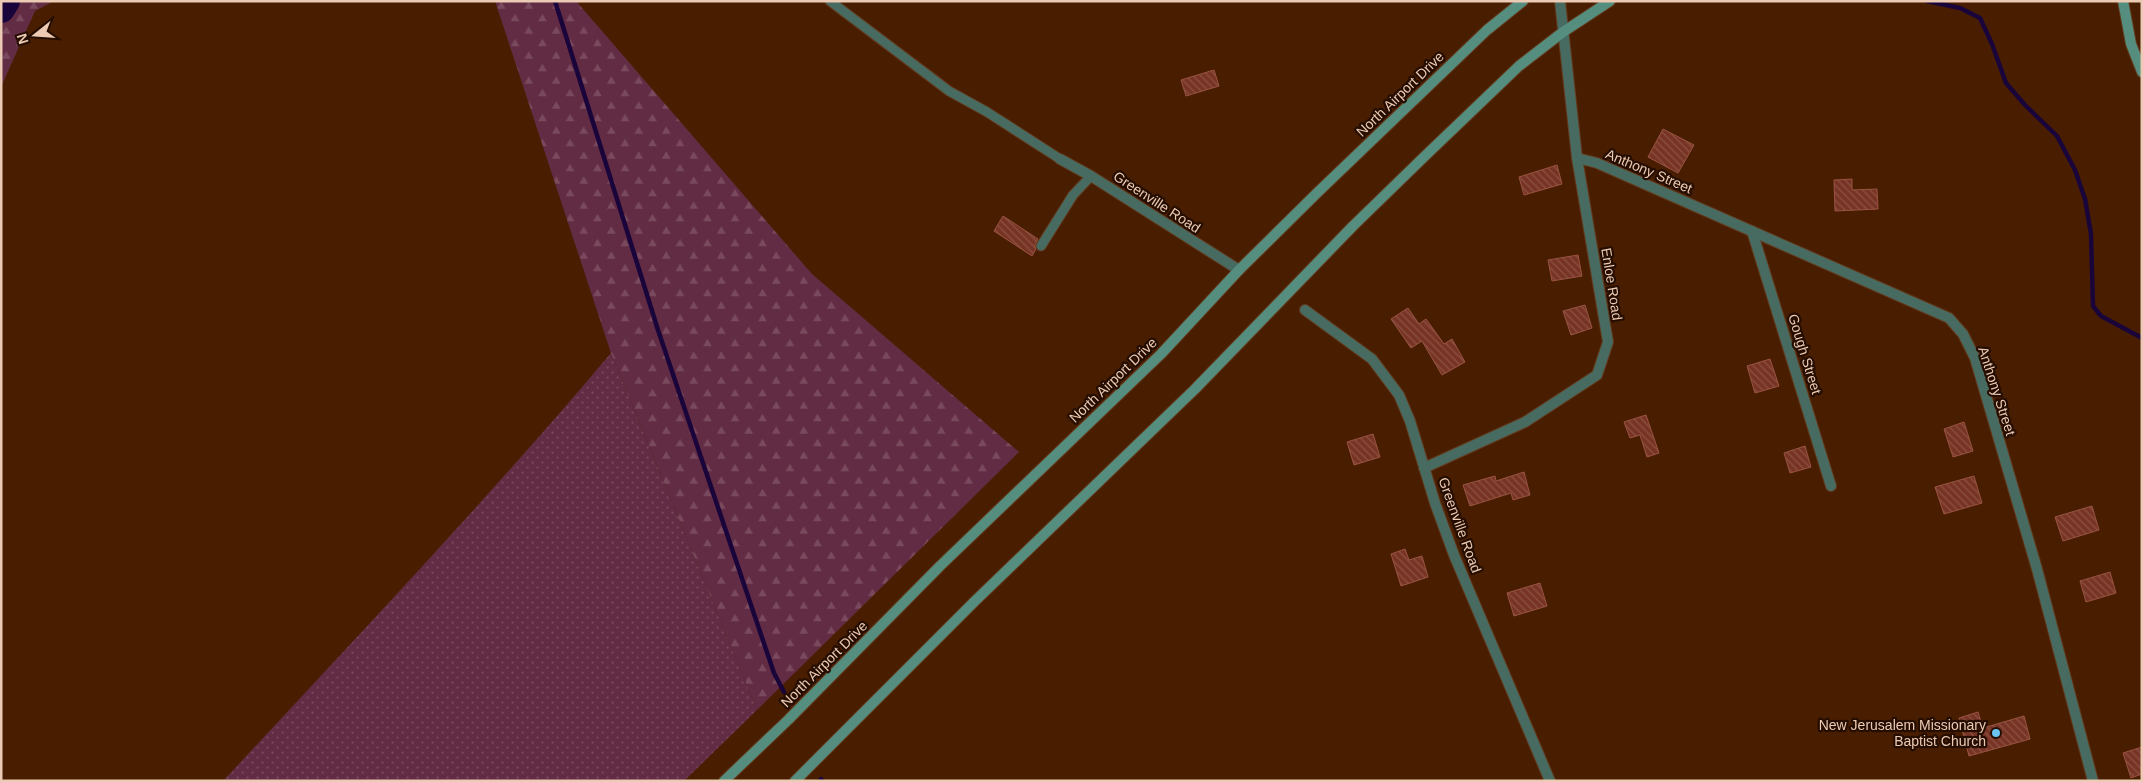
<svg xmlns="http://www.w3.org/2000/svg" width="2143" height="782" font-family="Helvetica,sans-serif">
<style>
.grass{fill:url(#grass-dots)}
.forest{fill:url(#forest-firs)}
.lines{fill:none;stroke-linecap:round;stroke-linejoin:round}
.stream{stroke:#1a053b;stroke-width:4.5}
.river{stroke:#1a053b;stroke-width:28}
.building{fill:url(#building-back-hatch);stroke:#9a5343}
.service-casing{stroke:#633a1d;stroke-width:11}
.minor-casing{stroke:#633a1d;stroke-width:12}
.secondary-casing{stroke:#633a1d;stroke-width:12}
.service{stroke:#486b61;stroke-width:9}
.minor{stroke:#486b61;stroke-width:10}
.secondary{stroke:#558e7e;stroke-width:10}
.poi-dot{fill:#6bc3f2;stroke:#250d00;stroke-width:2}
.labels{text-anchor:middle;stroke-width:4.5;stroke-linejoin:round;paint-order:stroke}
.street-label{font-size:14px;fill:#eccab4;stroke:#250d00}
.poi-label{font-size:14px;fill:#eccab4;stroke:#250d00;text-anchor:end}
</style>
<defs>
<pattern id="grass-dots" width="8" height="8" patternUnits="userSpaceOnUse" patternTransform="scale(1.25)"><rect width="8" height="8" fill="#622c44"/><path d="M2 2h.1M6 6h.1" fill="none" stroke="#79495d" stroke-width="1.8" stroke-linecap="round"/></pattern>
<pattern id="forest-firs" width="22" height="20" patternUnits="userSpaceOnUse" patternTransform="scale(1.25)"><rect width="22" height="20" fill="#622c44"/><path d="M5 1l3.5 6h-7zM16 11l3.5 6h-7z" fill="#79495d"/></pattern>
<pattern id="building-back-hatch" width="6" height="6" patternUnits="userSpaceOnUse" patternTransform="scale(1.25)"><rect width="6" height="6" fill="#773425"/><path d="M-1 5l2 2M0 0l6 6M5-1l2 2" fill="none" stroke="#8a5042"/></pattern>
</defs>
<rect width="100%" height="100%" fill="#491e00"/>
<path class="grass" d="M611 353 757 710 684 781H223C354 640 487 500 611 353Z"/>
<g class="forest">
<polygon points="1,1 54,1 35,11 1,87"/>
<polygon points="495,1 576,1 812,274 1019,452 757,710 611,353"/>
</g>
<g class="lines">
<g class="stream">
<polyline points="555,1 658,330 774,673 784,692"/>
<polyline points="1927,1 1960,8 1980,18 1992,44 2006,83 2025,105 2057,136 2075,170 2085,199 2091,234 2093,306 2101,316 2142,338"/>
<polyline points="821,779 822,781"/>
</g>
<polyline class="river" points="1,9 6,1"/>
</g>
<g class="building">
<polygon points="1214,70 1219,86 1186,96 1181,80"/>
<polygon points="1663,129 1694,145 1678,173 1648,157"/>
<polygon points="1557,165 1562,184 1524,195 1519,177"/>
<polygon points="1852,179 1852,190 1877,189 1878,209 1835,211 1834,180"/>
<polygon points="1003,216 1038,239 1035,245 1036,249 1032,256 994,231"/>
<polygon points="1578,255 1582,276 1552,281 1548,260"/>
<polygon points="1585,305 1592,328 1571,335 1563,311"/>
<polygon points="1408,308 1419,324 1426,319 1444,344 1452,339 1465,362 1442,375 1422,341 1411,348 1391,319"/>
<polygon points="1770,359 1779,386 1755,393 1747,366"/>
<polygon points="1646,415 1659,453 1647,457 1640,435 1630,438 1624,422"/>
<polygon points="1964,422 1973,451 1953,457 1944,429"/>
<polygon points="1373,434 1380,457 1354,465 1347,442"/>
<polygon points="1805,446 1811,467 1790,473 1784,453"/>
<polygon points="1524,472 1530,495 1513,500 1511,493 1470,506 1463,485 1495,476 1496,481"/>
<polygon points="1974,476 1982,503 1944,514 1935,487"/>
<polygon points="2092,506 2099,530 2063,541 2055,517"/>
<polygon points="1405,549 1409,560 1422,556 1428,577 1401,586 1391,554"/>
<polygon points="2110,572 2116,593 2086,602 2080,581"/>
<polygon points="1540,583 1547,606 1514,616 1507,593"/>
<polygon points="1978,712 1983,728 2024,716 2030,739 1969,756 1959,718"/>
<polygon points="2142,747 2142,774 2131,778 2123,753"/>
</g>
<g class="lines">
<defs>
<g id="service">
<polyline points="830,1 949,91 987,112 1060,159"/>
<polyline points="1041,246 1073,195 1091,176"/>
</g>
<g id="minor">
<polyline points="1577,158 1597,163 1949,318 1963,334 1975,358 2037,569 2093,781"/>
<polyline points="1060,159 1091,176 1239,270"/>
<polyline points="1752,231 1831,486"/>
<polyline points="1305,310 1372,359 1399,395 1410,421 1435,503 1454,555 1550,781"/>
<polyline points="1424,468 1525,422 1597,375 1608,342 1577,158 1560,1"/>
</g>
<g id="secondary">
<polyline points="2123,1 2131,44 2142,72"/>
<polyline points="724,781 788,720 940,566 1161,354 1239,270 1318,192 1487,30 1523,1"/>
<polyline points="795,781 975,601 1195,389 1353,226 1426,155 1519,66 1563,32 1610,1"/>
</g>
</defs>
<use href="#service" class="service-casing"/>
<use href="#minor" class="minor-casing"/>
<use href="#secondary" class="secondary-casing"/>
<use href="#service" class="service"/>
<use href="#minor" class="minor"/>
<use href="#secondary" class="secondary"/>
</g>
<circle class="poi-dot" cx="1996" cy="733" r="5"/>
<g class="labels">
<g class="street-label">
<text transform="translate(1400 94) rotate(-44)" y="5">North Airport Drive</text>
<text transform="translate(1649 171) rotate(23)" y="5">Anthony Street</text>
<text transform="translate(1157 202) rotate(33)" y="5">Greenville Road</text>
<text transform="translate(1612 284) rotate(81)" y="5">Enloe Road</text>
<text transform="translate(1805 354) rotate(73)" y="5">Gough Street</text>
<text transform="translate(1113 380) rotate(-44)" y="5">North Airport Drive</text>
<text transform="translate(1997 391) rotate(72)" y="5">Anthony Street</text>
<text transform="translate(1460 525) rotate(70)" y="5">Greenville Road</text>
<text transform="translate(824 664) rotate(-45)" y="5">North Airport Drive</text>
</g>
<g class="poi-label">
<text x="1986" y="730">New Jerusalem Missionary<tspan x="1986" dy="16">Baptist Church</tspan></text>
</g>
</g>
<rect width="2143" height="782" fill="none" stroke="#eccab4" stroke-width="5"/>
<g transform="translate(35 35) rotate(253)" stroke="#250d00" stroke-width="4" paint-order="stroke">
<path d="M0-4L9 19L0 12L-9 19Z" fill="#eccab4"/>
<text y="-8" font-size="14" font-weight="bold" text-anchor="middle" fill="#eccab4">N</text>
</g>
</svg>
